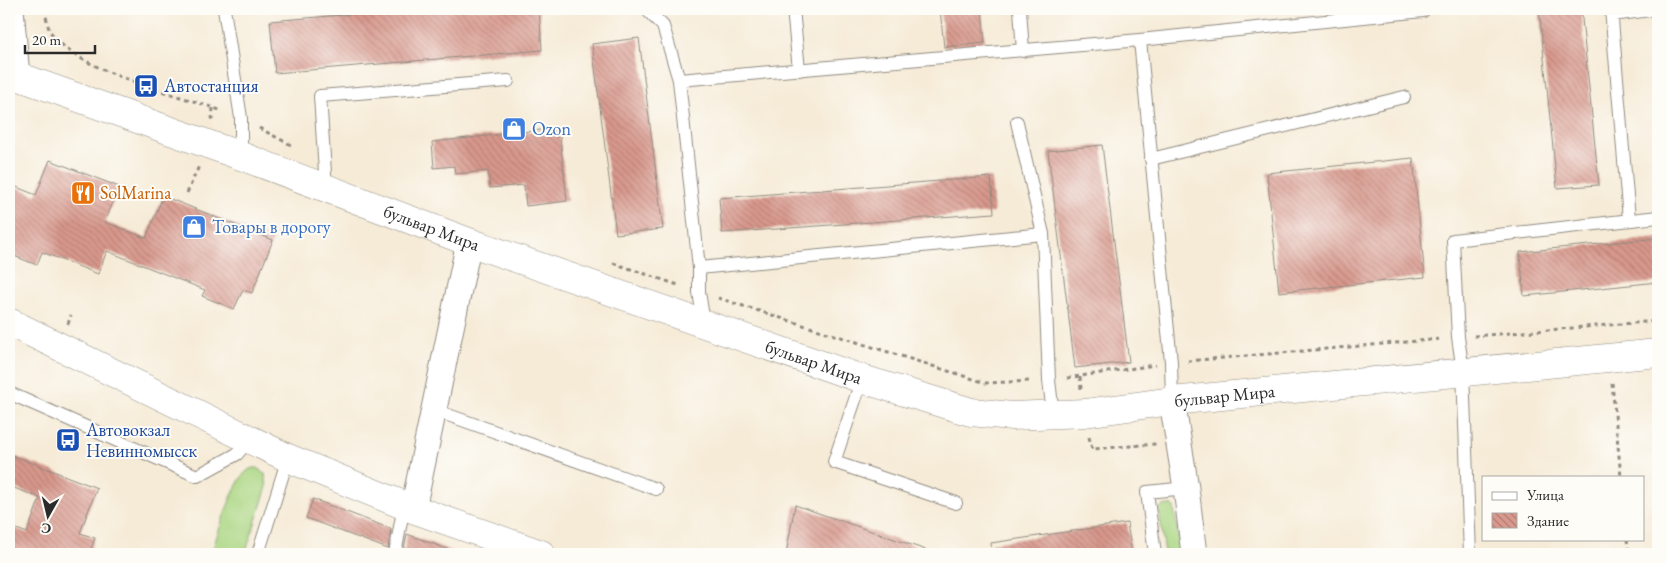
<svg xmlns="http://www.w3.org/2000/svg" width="1667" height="563" font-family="'EB Garamond',serif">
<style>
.grass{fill:#aad682;stroke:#6a8056}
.building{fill:url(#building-back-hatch)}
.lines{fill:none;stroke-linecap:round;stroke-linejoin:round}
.lane-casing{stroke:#908b81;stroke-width:14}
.street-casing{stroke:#908b81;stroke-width:27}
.secondary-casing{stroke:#908b81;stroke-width:29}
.path{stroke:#908b81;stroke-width:3;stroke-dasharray:4 4;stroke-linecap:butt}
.lane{stroke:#fff;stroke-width:12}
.street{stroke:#fff;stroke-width:25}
.secondary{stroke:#fff;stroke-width:28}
.labels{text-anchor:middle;stroke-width:4;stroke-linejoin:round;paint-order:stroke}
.transit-label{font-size:18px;fill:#164399;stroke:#fdfcf7;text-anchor:start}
.shop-label{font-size:18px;fill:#366cbe;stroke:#fdfcf7;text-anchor:start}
.food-label{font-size:18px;fill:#c56008;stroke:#fdfcf7;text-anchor:start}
.street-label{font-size:18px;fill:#2b2b2b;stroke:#fdfcf7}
</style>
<defs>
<pattern id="building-back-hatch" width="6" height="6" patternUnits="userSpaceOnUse" patternTransform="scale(1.25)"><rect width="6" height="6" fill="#d9988c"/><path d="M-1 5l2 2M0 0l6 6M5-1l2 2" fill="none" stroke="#b07c73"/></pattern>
</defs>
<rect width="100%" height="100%" fill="#fdfcf7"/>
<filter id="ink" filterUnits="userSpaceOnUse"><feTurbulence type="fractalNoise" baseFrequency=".02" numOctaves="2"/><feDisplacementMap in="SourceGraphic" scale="10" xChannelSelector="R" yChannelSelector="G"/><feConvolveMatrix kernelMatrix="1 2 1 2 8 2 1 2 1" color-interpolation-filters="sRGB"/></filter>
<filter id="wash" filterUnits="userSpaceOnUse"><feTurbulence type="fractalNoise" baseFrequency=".0096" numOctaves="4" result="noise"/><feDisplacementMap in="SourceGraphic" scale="20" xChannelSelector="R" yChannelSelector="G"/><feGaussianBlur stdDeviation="1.12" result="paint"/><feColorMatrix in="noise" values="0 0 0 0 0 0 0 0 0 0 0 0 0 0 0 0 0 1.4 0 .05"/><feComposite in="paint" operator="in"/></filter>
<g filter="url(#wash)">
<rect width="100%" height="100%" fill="#f6ebd7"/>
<g class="grass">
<path d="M258 468 265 474 267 487 245 554H211C217 537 235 475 250 469 252 468 255 468 258 468Z"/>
<polygon points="1168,505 1172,505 1174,508 1181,554 1165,554 1159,509 1162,506"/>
</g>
<g id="blocks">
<g class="building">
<polygon points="415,9 539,9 542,50 275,73 270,21"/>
<polygon points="940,9 982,9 985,43 944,47"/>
<polygon points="1539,9 1581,9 1599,185 1557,188"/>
<polygon points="639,38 663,229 616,234 592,44"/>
<polygon points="559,128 567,201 526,206 524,185 490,188 488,171 455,174 454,166 434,168 432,142"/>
<polygon points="1102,145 1129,362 1075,368 1048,151"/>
<polygon points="1413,158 1425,277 1279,292 1267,173"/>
<polygon points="50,160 119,187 105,222 146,238 163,196 273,240 252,293 243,290 234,309 202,296 205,290 107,251 98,274 42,252 37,265 9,254 9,184 36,195"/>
<polygon points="991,177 994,213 722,233 719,198"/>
<polygon points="1658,238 1658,282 1524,296 1520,252"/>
<polygon points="9,454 97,488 80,533 95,538 89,554 9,554 9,526 27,533 40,498 9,486"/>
<polygon points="313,499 391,529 388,549 306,518"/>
<polygon points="795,505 929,551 929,554 786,554"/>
<polygon points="1127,523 1132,554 992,554 991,543"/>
<polygon points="407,534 455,552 454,554 403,554"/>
</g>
</g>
</g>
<g filter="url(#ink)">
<use href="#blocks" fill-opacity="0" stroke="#908b81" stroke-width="1"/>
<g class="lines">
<defs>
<g id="lane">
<polyline points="224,9 241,118 241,156"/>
<polyline points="646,9 663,26 679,80 699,268 699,292 704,323"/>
<polyline points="793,9 799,70"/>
<polyline points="1020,9 1023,51"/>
<polyline points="1611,9 1629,219"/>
<polyline points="1612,15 1658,9"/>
<polyline points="679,80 1140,40"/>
<polyline points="1017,122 1043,234 1049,380 1053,414"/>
<polyline points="1151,159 1404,97"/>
<polyline points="326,188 320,96 508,81"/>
<polyline points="699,268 1043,234"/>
<polyline points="862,379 834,462 956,503"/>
<polyline points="9,393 197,476 237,454 249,440"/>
<polyline points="1172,401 1171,362 1140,40 1423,11"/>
<polyline points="434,410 656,489"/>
<polyline points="258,554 288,458"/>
<polyline points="395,554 404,505"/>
<polyline points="1155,554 1147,492 1186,488"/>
<polyline points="1470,554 1463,372 1458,337 1453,240 1658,217"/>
</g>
<g id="street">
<polyline points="11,9 17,76"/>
<polyline points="1172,401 1186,488 1194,554"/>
<polyline points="413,509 469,242"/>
</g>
<g id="secondary">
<path id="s1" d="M9 73 241 156 469 242 862 379 971 412 1012 416 1085 413 1172 401 1658 353"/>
<polyline points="9,322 288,458 413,509 541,554"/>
</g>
</defs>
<use href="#lane" class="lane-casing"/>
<use href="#street" class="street-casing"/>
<use href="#secondary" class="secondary-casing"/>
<g class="path">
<path d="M45 9C46 15 47 25 50 31 73 71 179 94 222 111"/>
<polyline points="212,120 213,108"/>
<polyline points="259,128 293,146"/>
<polyline points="187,193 199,166"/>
<polyline points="613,263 681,286"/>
<polyline points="718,298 986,383 1031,381"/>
<polyline points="68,324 71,315"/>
<polyline points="1474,336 1658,321"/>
<polyline points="1188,361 1441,339"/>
<polyline points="1080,377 1081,389"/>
<polyline points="1067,378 1155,365"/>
<polyline points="1612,383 1621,477"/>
<polyline points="1089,437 1092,449 1156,444"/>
<polyline points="1627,539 1629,554"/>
</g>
<use href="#lane" class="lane"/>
<use href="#street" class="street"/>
<use href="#secondary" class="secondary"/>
</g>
</g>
<defs>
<symbol id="bus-square" viewBox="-11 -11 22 22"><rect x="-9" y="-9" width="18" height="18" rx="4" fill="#1a4fb4" stroke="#fdfcf7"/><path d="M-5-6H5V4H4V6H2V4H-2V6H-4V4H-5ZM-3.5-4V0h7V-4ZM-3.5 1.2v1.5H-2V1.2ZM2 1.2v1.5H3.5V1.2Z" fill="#fff"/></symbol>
<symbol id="shop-square" viewBox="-11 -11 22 22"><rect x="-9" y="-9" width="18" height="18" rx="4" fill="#3f7fe0" stroke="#fdfcf7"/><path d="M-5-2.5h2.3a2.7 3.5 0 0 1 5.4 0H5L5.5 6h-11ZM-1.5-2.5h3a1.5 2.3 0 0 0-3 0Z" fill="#fff"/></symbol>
<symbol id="restaurant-square" viewBox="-11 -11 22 22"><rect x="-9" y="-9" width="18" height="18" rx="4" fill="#e8710a" stroke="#fdfcf7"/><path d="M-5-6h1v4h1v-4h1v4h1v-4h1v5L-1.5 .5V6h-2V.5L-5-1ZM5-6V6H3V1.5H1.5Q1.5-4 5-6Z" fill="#fff"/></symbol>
</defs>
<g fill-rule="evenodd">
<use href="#bus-square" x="132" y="72" width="28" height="28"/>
<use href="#shop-square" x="500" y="115" width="28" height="28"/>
<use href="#restaurant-square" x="69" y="179" width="28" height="28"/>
<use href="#shop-square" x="180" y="213" width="28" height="28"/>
<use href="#bus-square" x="54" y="426" width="28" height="28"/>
</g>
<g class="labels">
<g class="transit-label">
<text x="164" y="92">Автостанция</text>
<text x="86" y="436">Автовокзал<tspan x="86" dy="21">Невинномысск</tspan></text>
</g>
<g class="shop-label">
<text x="532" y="135">Ozon</text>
<text x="212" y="233">Товары в дорогу</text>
</g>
<g class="food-label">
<text x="100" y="199">SolMarina</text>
</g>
<g class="street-label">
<text dy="6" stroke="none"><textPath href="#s1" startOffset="450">бульвар Мира</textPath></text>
<text dy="6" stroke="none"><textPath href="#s1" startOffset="855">бульвар Мира</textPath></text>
<text dy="6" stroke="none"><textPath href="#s1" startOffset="1275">бульвар Мира</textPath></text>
</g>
</g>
<rect width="1667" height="563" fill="none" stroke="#fdfcf7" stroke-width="30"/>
<rect x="1482" y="476" width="162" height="65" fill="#fdfcf7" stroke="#a9a8a5"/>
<rect x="1492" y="492" width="25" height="8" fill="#ffffff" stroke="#a9a8a5"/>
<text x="1527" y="500" font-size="15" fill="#2b2b2b">Улица</text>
<rect x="1492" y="513" width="25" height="15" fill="url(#building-back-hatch)" stroke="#a9a8a5"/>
<text x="1527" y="526" font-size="15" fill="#2b2b2b">Здание</text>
<g transform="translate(48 516) rotate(188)" stroke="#fdfcf7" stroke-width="4" paint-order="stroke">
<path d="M0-4L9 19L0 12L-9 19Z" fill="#2b2b2b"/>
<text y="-8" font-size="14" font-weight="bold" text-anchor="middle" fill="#2b2b2b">С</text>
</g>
<path d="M25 45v8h70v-8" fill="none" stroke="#2b2b2b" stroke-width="2.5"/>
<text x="32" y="45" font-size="15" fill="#2b2b2b" stroke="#fdfcf7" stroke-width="4" paint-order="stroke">20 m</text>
</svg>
